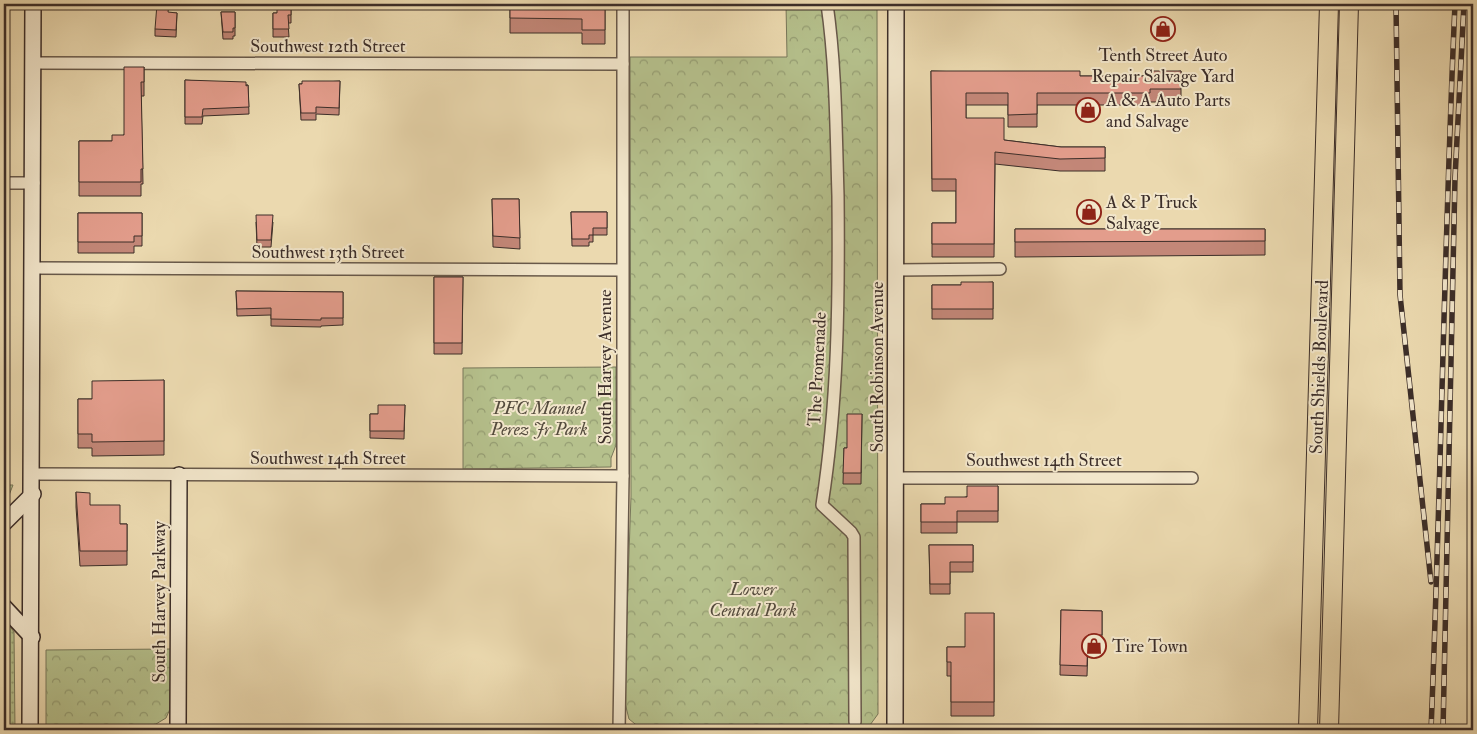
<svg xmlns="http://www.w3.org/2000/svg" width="1477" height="734" font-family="'IM FELL Double Pica',serif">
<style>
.grass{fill:url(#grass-dots);stroke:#78775a}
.park{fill:url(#park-crowns);stroke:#78775a}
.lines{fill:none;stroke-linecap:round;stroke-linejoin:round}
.street-casing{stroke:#68594a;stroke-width:14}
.secondary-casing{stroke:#3c2e29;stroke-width:18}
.primary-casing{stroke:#3c2e29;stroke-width:20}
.street{stroke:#f2e6cb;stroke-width:11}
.secondary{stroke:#f2e6cb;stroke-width:15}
.primary{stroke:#ebd9af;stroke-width:18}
.rail-casing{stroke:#3c2e29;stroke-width:5.5}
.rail{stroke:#f2e6cb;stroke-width:4;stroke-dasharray:11;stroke-linecap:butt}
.wall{fill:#c38778;stroke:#3c2e29}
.building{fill:#e39d8c;stroke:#3c2e29}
.labels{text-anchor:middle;stroke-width:4;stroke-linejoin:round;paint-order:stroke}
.street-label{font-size:18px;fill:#3c2e29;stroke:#f2e6cb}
.poi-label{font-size:18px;fill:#3c2e29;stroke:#f2e6cb;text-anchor:start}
.park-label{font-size:18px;font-style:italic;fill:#544b3d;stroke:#f2e6cb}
</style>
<defs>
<pattern id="grass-dots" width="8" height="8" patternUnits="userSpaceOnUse" patternTransform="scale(1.25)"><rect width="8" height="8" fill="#b5c08c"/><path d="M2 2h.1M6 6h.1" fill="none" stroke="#949c72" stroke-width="1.8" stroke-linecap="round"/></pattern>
<pattern id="park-crowns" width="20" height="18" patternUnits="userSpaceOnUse" patternTransform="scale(1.25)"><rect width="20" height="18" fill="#b5c08c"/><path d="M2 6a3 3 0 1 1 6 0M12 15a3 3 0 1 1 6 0" fill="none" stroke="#949c72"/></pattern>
</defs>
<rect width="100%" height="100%" fill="#ebd9af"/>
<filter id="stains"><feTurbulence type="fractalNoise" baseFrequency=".004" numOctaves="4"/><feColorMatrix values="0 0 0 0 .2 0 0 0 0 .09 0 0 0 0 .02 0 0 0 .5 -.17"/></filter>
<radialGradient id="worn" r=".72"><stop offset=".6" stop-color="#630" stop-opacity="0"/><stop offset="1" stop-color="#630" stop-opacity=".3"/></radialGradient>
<g class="grass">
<polygon points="4,309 5,309 6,485 4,485"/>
<polygon points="4,618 14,632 15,730 4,730"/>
</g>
<g class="park">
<polygon points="786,4 877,4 878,714 870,725 864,726 640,728 629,719 624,699 631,496 630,57 787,57"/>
<polygon points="616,367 616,445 611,458 611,467 463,469 463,368"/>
<polygon points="4,485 13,485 4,508"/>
<polygon points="171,649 170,709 166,718 156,724 156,730 46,730 46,650"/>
</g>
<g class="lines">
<defs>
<g id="street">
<path d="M827 4C836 67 836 132 838 196 839 300 838 402 822 505L851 532 854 537 855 722"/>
<polyline points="33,63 623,64"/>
<polyline points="4,183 34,183"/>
<polyline points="33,268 622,270"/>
<polyline points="896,270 1000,269"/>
<polyline points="33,474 623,476"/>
<polyline points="896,478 1192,478"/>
<polyline points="619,730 623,476 623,4"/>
</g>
<g id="secondary">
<polyline points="4,523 33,494"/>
<polyline points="4,607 32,637"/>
<polyline points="30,730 33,4"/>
<polyline points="178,730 179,475"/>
<polyline points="895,730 896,4"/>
</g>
<g id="primary">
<polyline points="1308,730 1329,4"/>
<polyline points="1329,730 1349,4"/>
</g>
</defs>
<use href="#street" class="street-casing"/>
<use href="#secondary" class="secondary-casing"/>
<use href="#primary" class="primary-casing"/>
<use href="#street" class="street"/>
<use href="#secondary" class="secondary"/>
<use href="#primary" class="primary"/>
<defs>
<g id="rail">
<polyline points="1396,4 1400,295 1431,582"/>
<path d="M1431 730C1441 488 1444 246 1455 4"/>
<polyline points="1443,730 1455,178 1464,4"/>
</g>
</defs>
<use href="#rail" class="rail-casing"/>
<use href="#rail" class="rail"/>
</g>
<g class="wall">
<polygon points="510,4 605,4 605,44 582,44 582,33 510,33"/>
<polygon points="291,5 291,23 288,23 289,37 273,37 273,13 277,13"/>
<polygon points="221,12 235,12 235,36 233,36 233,39 223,39"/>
<polygon points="169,13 177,13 176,37 155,36 155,29"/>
<polygon points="144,67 144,96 141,96 143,184 141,184 141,196 79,196 79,141 112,141 124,135"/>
<polygon points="931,71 1080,76 1151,76 1181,71 1181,102 1150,102 1150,105 1037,105 1037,127 1008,127 1008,105 966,105 966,118 1004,140 1061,147 1105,147 1105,171 1060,171 995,164 994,257 932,257 932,223 956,223 956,191 932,191"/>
<polygon points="185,80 248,85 249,114 203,116 202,124 185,124"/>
<polygon points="340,81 339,115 316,114 316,120 301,120 299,84"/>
<polygon points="492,199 519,199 520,249 493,247"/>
<polygon points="571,212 607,212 607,235 593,235 593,242 589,242 589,246 572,246"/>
<polygon points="78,213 142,213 142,246 134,246 134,253 78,253"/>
<polygon points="256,222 273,222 271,247 257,247"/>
<polygon points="1015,229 1265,229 1265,255 1015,257"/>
<polygon points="434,277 463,277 462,354 434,354"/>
<polygon points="993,282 993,319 932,319 932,285 961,285"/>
<polygon points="236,291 343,292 343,325 321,326 321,327 271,326 271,315 237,316"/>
<polygon points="164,380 164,455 92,456 92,448 78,448 78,399 92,399"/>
<polygon points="405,405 404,439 370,438 370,414 378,414"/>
<polygon points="862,414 861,484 843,484 844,448 847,448"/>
<polygon points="998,486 998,522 957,522 957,533 921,533 921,504 945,504"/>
<polygon points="76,492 90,505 120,524 127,524 127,565 80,566 76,507"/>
<polygon points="929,545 973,545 973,572 950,572 950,594 930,594"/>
<polygon points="1061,610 1102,611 1102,646 1088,645 1087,676 1060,675"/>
<polygon points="994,613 994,716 951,716 951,676 947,676 947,647 965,647"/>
</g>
<g class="building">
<polygon points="157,4 169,4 168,12 177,13 176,30 155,29"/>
<polygon points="510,4 605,4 605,30 582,30 582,19 510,18"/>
<polygon points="291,5 291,15 288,15 289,29 273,29 273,13 277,13 277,6"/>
<polygon points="221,12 235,12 235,28 233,28 233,32 223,32"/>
<polygon points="124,67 144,67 144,82 141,82 143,169 141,169 141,182 79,182 79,141 112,141 112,135 124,135"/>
<polygon points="931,71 1080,71 1080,76 1151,76 1151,71 1181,71 1181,89 1150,89 1150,93 1037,93 1037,114 1008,115 1008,93 966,93 966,118 1004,118 1004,140 1061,147 1105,147 1105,158 1060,159 995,152 994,244 932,244 932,223 956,223 956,179 932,179"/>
<polygon points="185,80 246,82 246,86 248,85 249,107 203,109 202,117 185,117"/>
<polygon points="302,81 340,81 339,108 316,107 316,113 301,113 299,84 302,84"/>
<polygon points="492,199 519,199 520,238 493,236"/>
<polygon points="571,212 607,212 607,228 593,228 593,235 589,235 589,239 572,239"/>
<polygon points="78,213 142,213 142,236 134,236 134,242 78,242"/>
<polygon points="256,215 273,215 271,240 257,240"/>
<polygon points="1015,229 1265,229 1265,241 1015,242"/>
<polygon points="434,277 463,277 462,343 434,343"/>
<polygon points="961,282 993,282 993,309 932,309 932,285 961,285"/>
<polygon points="236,291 343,292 343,318 321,318 321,320 271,319 271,308 237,309"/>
<polygon points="164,380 164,441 92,442 92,434 78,434 78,399 92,399 92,381"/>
<polygon points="378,405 405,405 404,431 370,431 370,414 378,414"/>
<polygon points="847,414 862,414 861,473 843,473 844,448 847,448"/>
<polygon points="967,486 998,486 998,511 957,511 957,522 921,522 921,504 945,504 945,497 967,497"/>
<polygon points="76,492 90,493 90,505 120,505 120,524 127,524 127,551 80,551"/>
<polygon points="929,545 973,545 973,562 950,562 950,584 930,584"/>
<polygon points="1061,610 1102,611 1102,635 1088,635 1087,666 1060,665"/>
<polygon points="965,613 994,613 994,702 951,702 951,662 947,662 947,647 965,647"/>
</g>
<defs>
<symbol id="shop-ring" viewBox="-11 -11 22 22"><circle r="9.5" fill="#f2e6cb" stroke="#8f2418" stroke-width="1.5"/><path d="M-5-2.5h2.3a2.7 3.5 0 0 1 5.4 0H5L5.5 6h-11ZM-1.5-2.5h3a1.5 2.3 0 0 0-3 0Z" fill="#8f2418"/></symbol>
</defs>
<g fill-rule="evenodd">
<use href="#shop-ring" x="1149" y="15" width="28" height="28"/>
<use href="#shop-ring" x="1074" y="96" width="28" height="28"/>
<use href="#shop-ring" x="1075" y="198" width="28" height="28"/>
<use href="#shop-ring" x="1080" y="632" width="28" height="28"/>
</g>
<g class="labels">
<g class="street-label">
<text x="328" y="52">Southwest 12th Street</text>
<text x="328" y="258">Southwest 13th Street</text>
<text transform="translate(605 367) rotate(-90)" y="6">South Harvey Avenue</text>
<text transform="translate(877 367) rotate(-90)" y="6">South Robinson Avenue</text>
<text transform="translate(1319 367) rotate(-88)" y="6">South Shields Boulevard</text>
<text transform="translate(817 369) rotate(-87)" y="6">The Promenade</text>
<text x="328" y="464">Southwest 14th Street</text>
<text x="1044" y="466">Southwest 14th Street</text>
<text transform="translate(159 602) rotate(-90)" y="6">South Harvey Parkway</text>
</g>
<g class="poi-label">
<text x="1163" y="61" text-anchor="middle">Tenth Street Auto<tspan x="1163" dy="21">Repair Salvage Yard</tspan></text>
<text x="1106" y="106">A &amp; A Auto Parts<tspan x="1106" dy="21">and Salvage</tspan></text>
<text x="1106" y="208">A &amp; P Truck<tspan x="1106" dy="21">Salvage</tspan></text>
<text x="1112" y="652">Tire Town</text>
</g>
<g class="park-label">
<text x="539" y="414">PFC Manuel<tspan x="539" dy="21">Perez Jr Park</tspan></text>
<text x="753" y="595">Lower<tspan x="753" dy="21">Central Park</tspan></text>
</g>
</g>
<rect width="1477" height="734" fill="none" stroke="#ebd9af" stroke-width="20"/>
<rect x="5" y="5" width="1467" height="724" fill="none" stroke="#3c2e29" stroke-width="2.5"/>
<rect x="10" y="10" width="1457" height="714" fill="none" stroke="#3c2e29"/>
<rect width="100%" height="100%" filter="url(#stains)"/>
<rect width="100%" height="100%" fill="url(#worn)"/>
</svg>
